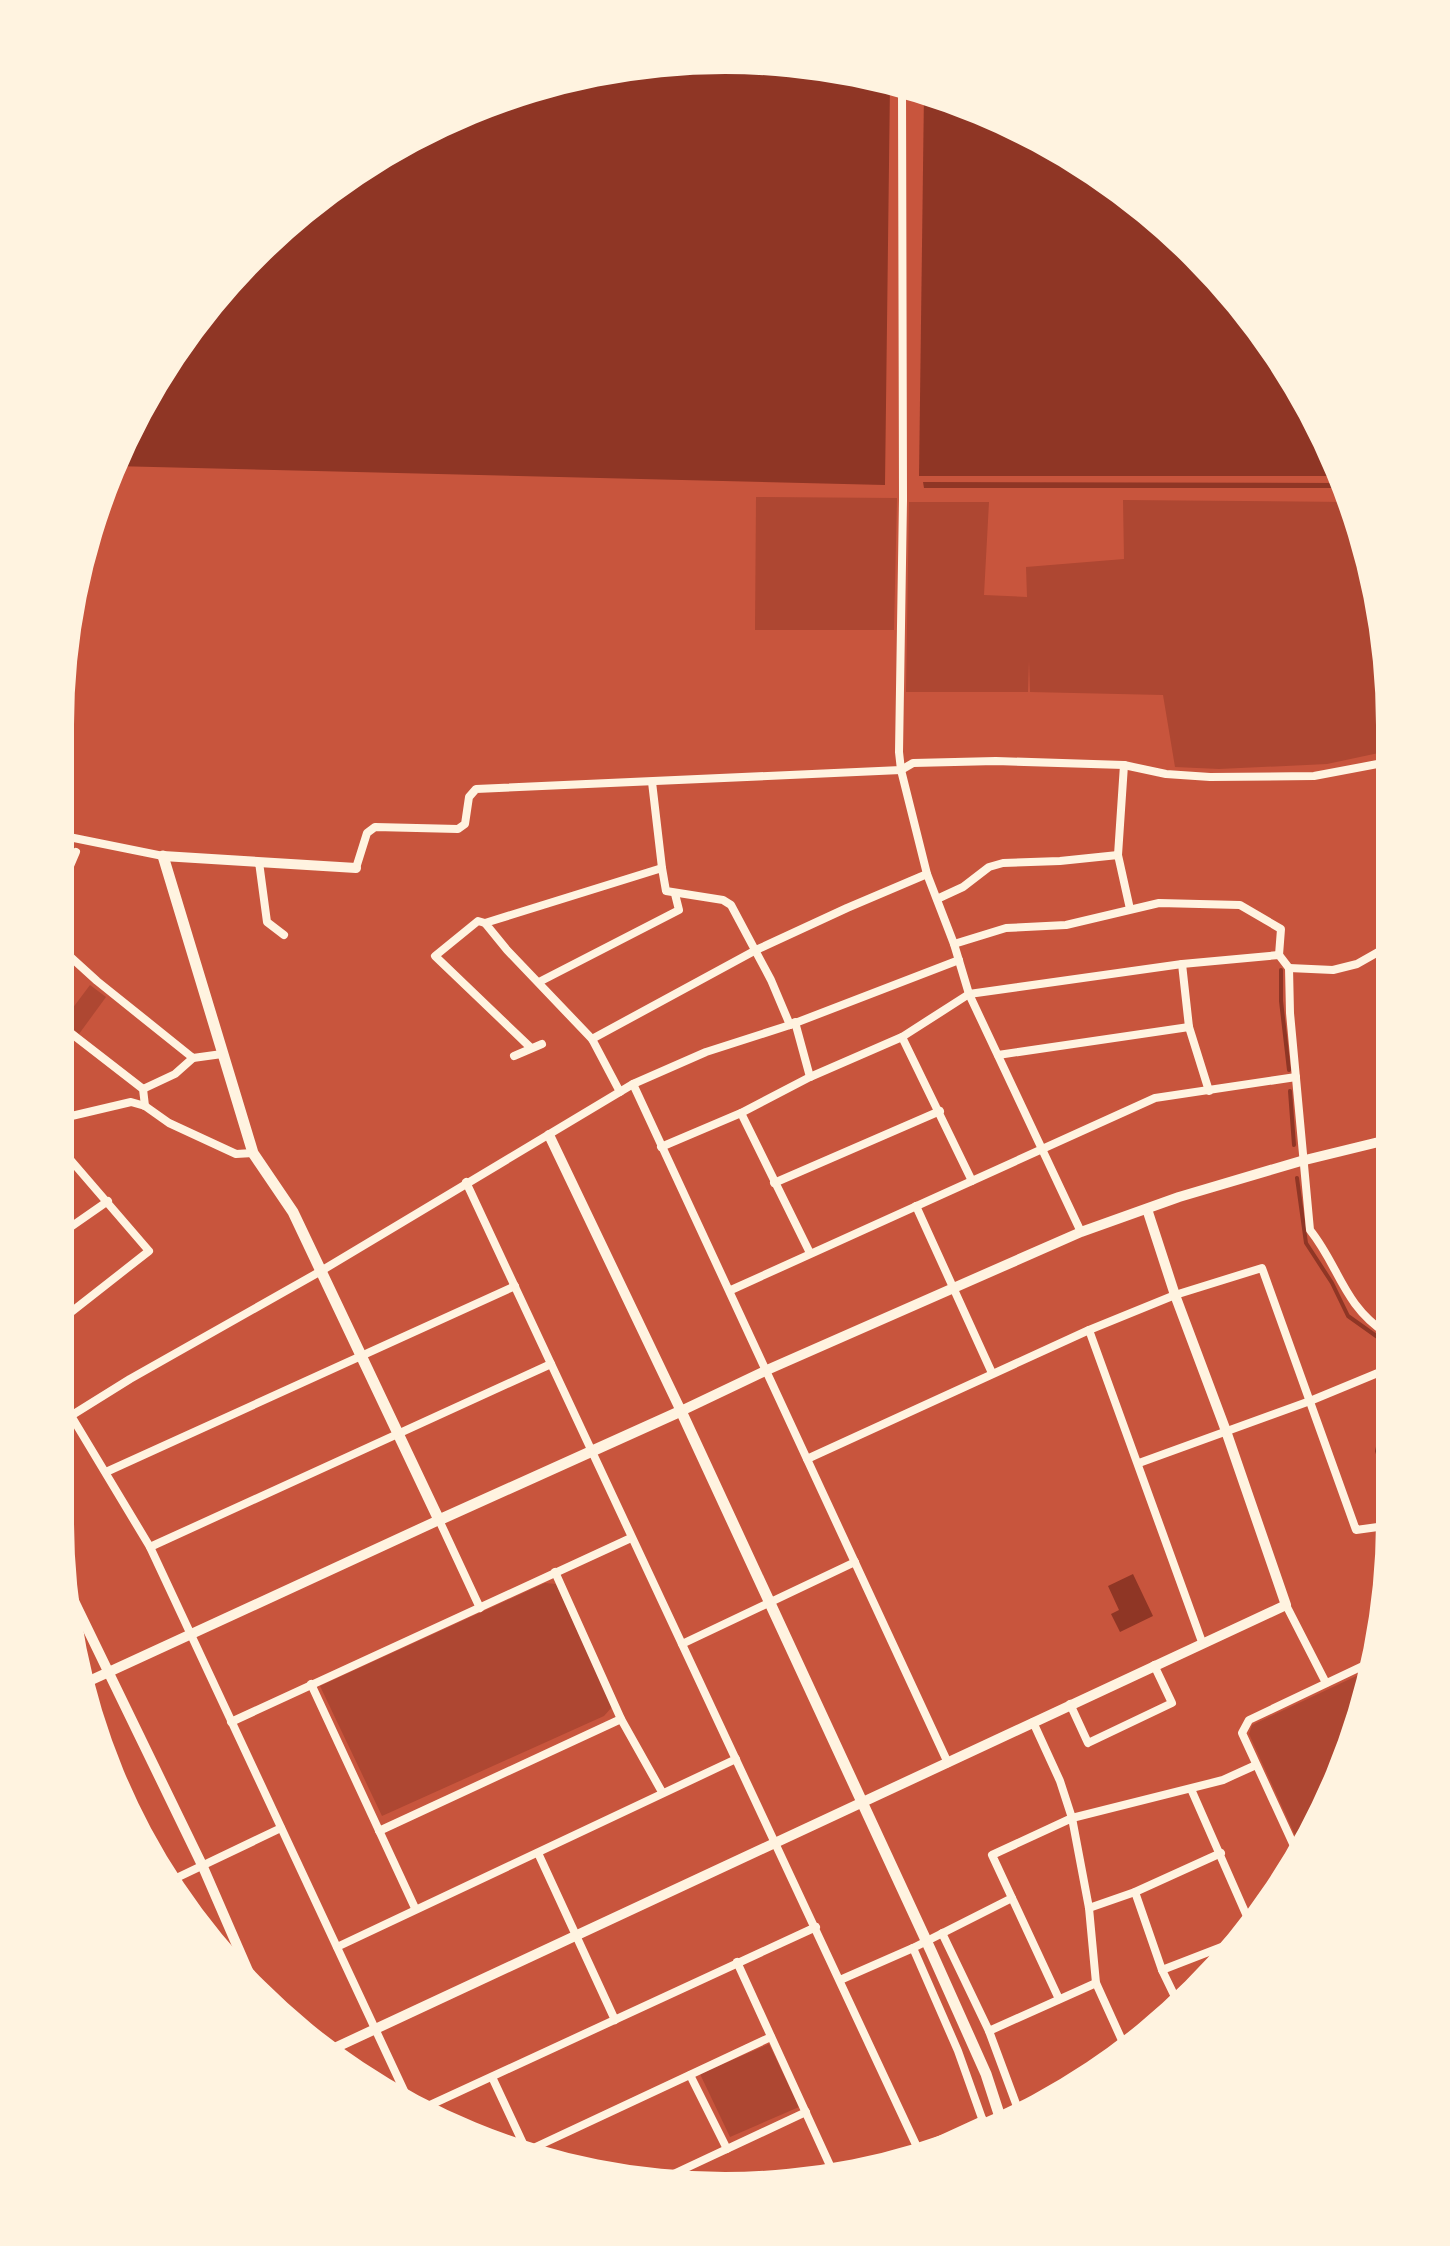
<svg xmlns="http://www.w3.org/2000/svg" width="1450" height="2246" font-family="Karla,sans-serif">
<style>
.green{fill:#ae4732}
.water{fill:#8f3625}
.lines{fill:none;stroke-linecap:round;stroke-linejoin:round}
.stream{stroke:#8f3625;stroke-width:4}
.minor{stroke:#fff3e0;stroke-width:8}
.tertiary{stroke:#fff3e0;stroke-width:10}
.secondary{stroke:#fff3e0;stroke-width:11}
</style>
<rect width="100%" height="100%" fill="#c8553d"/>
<g class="green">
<polygon points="756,497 897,498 894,630 755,630"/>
<polygon points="1123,500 1348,502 1367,553 1389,682 1388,751 1327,764 1219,769 1175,767 1163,695 1030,692 1029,661 1028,692 906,692 909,502 989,502 984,595 1027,597 1026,567 1124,559"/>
<polygon points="90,985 106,997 79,1034 63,1021"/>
<polygon points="545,1583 556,1584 612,1707 604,1716 382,1816 320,1686"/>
<polygon points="1367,1671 1339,1776 1298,1842 1249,1734 1252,1725"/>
<polygon points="769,2044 799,2107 730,2137 700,2074"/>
</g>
<g class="water">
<polygon points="681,61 811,66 890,84 885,485 113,466 225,287 320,198 430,129 447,123 552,83"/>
<polygon points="924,92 938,95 1057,149 1163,225 1252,320 1321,430 1338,476 919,476"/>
<polygon points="923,482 1341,483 1343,488 924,488"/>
<polygon points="1133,1574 1153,1616 1120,1632 1111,1614 1119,1610 1108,1586"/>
</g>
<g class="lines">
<g class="stream">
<polyline points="1281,970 1281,1001 1289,1070"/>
<polyline points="1290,1091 1294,1145"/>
<polyline points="1297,1178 1306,1243 1332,1283 1348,1316 1386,1343"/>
<polyline points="1385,1474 1377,1451 1385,1419"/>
</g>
<g class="minor">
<polyline points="902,87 903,500 899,752 901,770 927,874 954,944 969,994 1081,1232"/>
<polyline points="652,782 662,868"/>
<polyline points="64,836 163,856"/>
<polyline points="1118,855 1124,765"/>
<polyline points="259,862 267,922 284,935"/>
<polyline points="356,868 367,833 375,827 458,829 465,824 469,797 476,789 901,770 913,763 996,761 1124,765 1166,774 1210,777 1314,776 1388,762"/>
<polyline points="64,880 76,852"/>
<polyline points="937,899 963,887 989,867 1003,863 1060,861 1118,855 1130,909"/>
<polyline points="485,923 478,921 435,956 531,1048"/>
<polyline points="954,944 1006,928 1066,925 1159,903 1240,905 1281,929 1279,955"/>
<polyline points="64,951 97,981 193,1058 222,1054"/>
<polyline points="1182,964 1189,1027 1209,1091"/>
<polyline points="1289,968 1333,970 1357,964 1387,947"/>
<polyline points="539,982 679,910 675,894"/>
<polyline points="795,1022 810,1077"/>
<polyline points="63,1027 143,1089 145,1106"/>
<polyline points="902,1037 972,1181"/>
<polyline points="592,1039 756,950 847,908 927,874"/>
<polyline points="998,1055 1189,1027"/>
<polyline points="514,1056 542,1044"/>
<polyline points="633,1084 948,1763"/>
<polyline points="143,1089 175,1074 193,1058"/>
<polyline points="620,1092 592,1039 507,950 485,923 662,868 666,891 723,900 731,905 771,980 790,1025"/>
<polyline points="741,1113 810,1253"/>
<polyline points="63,1118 131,1102 145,1106 169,1123 236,1154 253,1153"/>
<path d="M661 1147 741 1113 810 1077 902 1037 969 994 1182 964 1279 955 1289 968 1290 1013 1310 1230C1339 1266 1343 1305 1386 1333"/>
<polyline points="466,1182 918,2149"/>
<polyline points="774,1183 940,1111"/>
<polyline points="916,1206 992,1373"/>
<polyline points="62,1233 108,1201"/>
<polyline points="731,1290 1155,1098 1296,1077"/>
<polyline points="61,1320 149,1251 62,1150"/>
<polyline points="1089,1330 1202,1642"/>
<polyline points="61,1399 150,1547 406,2095"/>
<polyline points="61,1422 130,1379 321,1271 633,1084 706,1052 790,1025 959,960"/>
<polyline points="1385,1450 1385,1440"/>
<polyline points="807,1459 1089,1330 1175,1295 1262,1268 1356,1530 1385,1526"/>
<polyline points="1139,1463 1310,1401 1385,1370"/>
<polyline points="106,1472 515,1286"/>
<polyline points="439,1520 480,1608"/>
<polyline points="150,1547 551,1364"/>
<polyline points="555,1572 621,1719 662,1792"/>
<polyline points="1286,1605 1326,1683"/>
<polyline points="682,1644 855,1562"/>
<polyline points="311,1684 415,1908"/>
<polyline points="1070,1704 1088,1743 1172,1703 1154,1665"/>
<polyline points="231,1722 631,1538"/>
<polyline points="1033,1722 1060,1781 1072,1818 1089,1908 1096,1983 1125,2047"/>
<polyline points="1191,1789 1249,1921"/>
<polyline points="379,1831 621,1719"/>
<polyline points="1295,1848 1242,1733 1249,1720 1369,1663"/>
<polyline points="538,1853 615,2020"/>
<polyline points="168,1882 281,1828"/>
<polyline points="1135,1892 1162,1970 1177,2001"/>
<polyline points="1089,1908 1135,1892 1221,1853"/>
<polyline points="942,1933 989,2031 1018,2109"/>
<polyline points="337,1947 736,1759"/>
<polyline points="913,1948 958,2051 984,2124"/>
<polyline points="737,1962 833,2172"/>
<polyline points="1162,1970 1237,1941"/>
<polyline points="840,1980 913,1948 1012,1898"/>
<polyline points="1059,1999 992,1855 1072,1818 1223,1780 1256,1765"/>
<polyline points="989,2031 1096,1983"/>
<polyline points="690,2075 727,2149"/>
<polyline points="492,2077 527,2152"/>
<polyline points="428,2106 816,1927"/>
<polyline points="527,2151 771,2037"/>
<polyline points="885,2165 983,2120"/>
<polyline points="667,2177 806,2112"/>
</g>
<g class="tertiary">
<polyline points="163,856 356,868"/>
<polyline points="549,1135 681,1411 767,1370 1081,1232 1179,1197 1301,1161 1387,1140"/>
<polyline points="73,1599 203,1867 249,1973"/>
<polyline points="87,1682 439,1520"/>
<polyline points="326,2052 1286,1605 1226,1431 1175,1295 1147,1209"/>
</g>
<polyline class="secondary" points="163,856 253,1153 293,1212 439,1520 681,1411 931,1951 986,2074 1000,2117"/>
</g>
<path d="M0 0H1450V2246H0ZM725 74H725A651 651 0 0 1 1376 725V1521A651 651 0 0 1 725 2172H725A651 651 0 0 1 74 1521V725A651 651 0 0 1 725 74Z" fill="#fff3e0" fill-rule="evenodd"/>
</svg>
